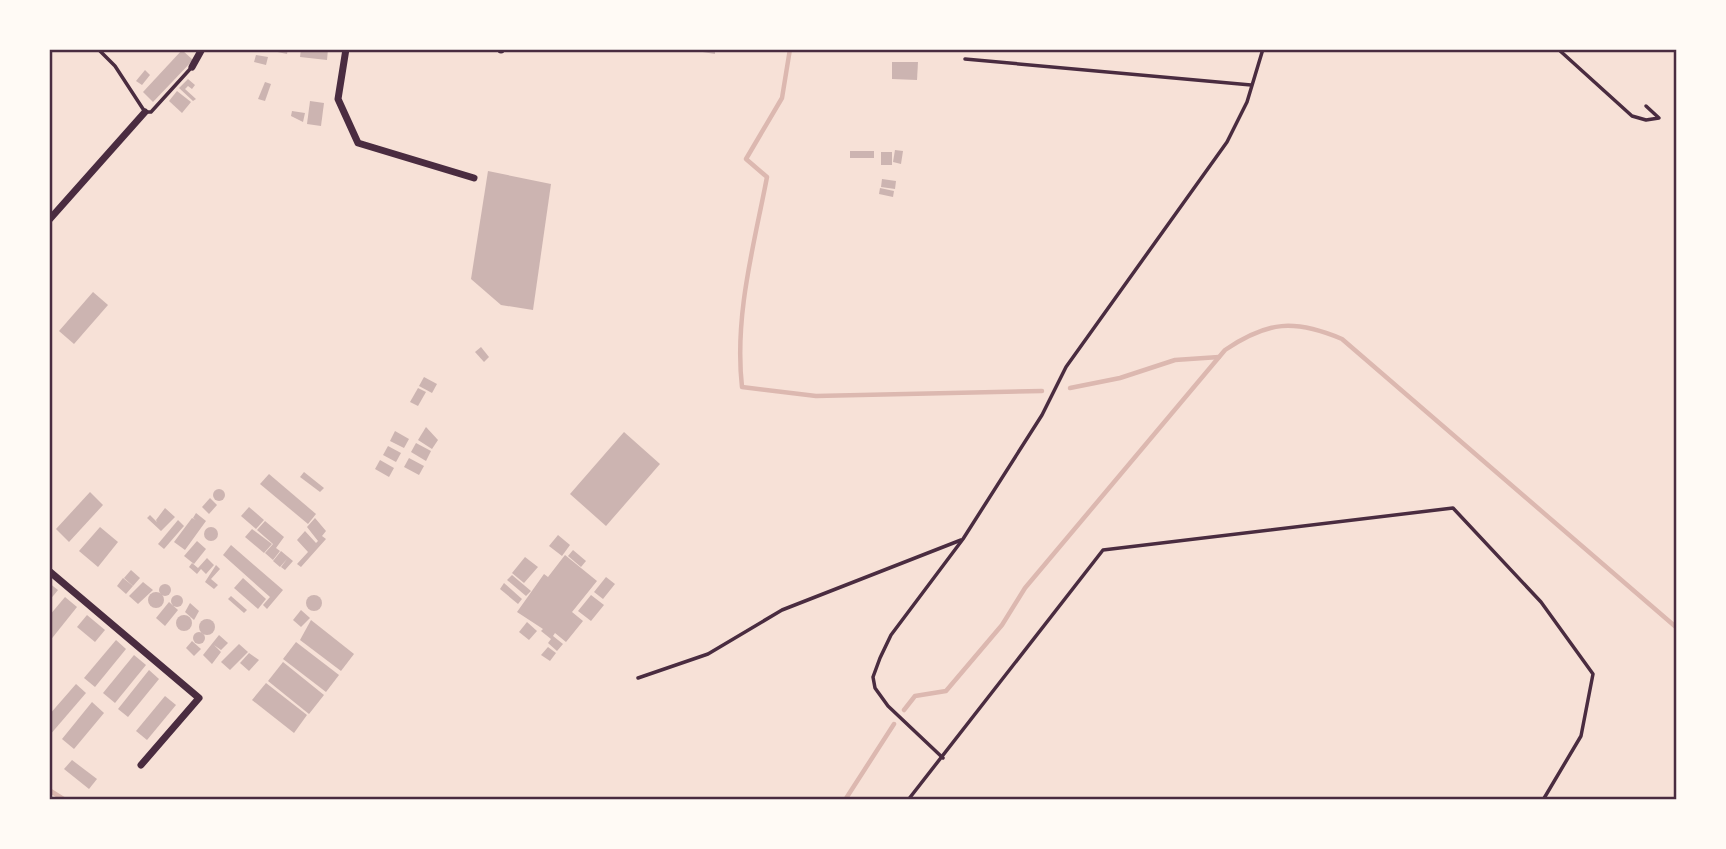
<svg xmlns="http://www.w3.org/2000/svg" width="1726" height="849" font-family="'Varela Round',sans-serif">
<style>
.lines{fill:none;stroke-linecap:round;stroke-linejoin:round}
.stream{stroke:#dcb8b0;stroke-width:4.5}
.building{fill:#ccb4b1}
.service{stroke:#4a2c40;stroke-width:3.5}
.minor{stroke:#4a2c40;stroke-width:7}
.neatline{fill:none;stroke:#4a2c40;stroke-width:2.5}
</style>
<rect width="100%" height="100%" fill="#f7e1d7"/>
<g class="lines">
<g class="stream">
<path d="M790 49 782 98 746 159 767 177C754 245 734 316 742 387L816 396 1042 391"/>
<polyline points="1070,388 1120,378 1175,360 1219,357"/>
<path d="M904 710 915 696 946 691 1002 625 1025 588 1225 350C1268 321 1294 319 1342 339L1677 628"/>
<polyline points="49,790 65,800"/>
<polyline points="845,800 894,724"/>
</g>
</g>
<g class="building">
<polygon points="263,49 288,49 287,54"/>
<polygon points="301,49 328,49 327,60 300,57"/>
<polygon points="684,49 715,49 715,54"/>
<polygon points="182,50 193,60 153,102 143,92"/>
<polygon points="256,55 268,57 266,65 254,62"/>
<polygon points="892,62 918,62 917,80 892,79"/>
<polygon points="145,70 150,75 142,85 136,81"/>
<polygon points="188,79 195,85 192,89 188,86 185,89 196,99 193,101 179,88"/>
<polygon points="265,82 271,84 265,101 258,99"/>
<polygon points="177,91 191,102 182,113 169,101"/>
<polygon points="310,101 324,103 321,126 307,124"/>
<polygon points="292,111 305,113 303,122 291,116"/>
<polygon points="895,150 903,151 901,164 893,162"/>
<rect x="850" y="151" width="24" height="7"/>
<rect x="881" y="152" width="11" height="13"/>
<polygon points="488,171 551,184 533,310 501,305 471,279"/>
<polygon points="882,179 896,181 895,189 881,187"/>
<polygon points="880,188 894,191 893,197 879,194"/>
<polygon points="93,292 108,305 74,344 59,331"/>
<polygon points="481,347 489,357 484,362 475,352"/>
<polygon points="424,377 437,384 432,393 419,386"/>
<polygon points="418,388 426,392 418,406 410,402"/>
<polygon points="426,427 438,440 432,449 418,440"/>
<polygon points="395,431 409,439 404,448 390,441"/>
<polygon points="624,432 660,464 606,526 570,494"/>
<polygon points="416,443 431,451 426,461 411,452"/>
<polygon points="388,446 401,453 396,462 383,455"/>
<polygon points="409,458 424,466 419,475 404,467"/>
<polygon points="380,460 394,468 389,477 375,469"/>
<polygon points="304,472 324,488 320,492 300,477"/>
<polygon points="269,474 316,514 308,524 260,484"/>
<circle cx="219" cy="495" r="6"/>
<polygon points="90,492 103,505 69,542 56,529"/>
<polygon points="210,498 217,505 209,514 202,507"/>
<polygon points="249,507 264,520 256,529 241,516"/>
<polygon points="165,508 175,517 161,531 147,518 150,515 157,522 156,520"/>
<polygon points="196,513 206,521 185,550 174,542 192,518 196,520 193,518"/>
<polygon points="315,518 326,531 322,536 326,539 301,567 297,564 308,552 297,540 305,531 316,543 318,541 307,527"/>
<polygon points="178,520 184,526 164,549 158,544"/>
<polygon points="265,521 284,537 276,548 280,551 273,560 265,553 273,544 257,530"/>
<circle cx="211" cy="534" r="7"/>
<polygon points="100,527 118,542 98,567 79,551"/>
<polygon points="252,529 272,544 264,553 245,537"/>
<polygon points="558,535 570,545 562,556 549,546"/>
<polygon points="197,541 206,549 194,564 184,556"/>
<polygon points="231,545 283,590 267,609 263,605 270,597 223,555"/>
<polygon points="573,550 586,561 581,567 568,556"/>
<polygon points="281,551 293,561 285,570 281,567 287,559 280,567 273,561"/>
<polygon points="565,555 597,581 572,612 583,621 566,642 555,633 553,636 563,644 557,651 548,643 551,639 541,631 543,629 517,612 544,574 548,577"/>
<polygon points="525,557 538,567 524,583 512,573"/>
<polygon points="207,558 214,565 206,574 201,569 197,574 189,567 192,563 198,568"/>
<polygon points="216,565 220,569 211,579 218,585 214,589 205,582"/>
<polygon points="131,570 140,578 133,586 124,578"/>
<polygon points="512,575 531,591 526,596 507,580"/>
<polygon points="606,577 615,584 603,599 594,592"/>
<polygon points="123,578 133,586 126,594 117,586"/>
<polygon points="243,578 266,599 258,609 234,588"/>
<polygon points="143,582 153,590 138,604 129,596"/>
<polygon points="49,583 58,590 49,601"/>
<polygon points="504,583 522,599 518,604 500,589"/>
<circle cx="165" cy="590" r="6"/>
<circle cx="156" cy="600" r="8"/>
<circle cx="177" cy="601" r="6"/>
<circle cx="314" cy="603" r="8"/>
<polygon points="591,595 604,605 591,621 578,611"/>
<polygon points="231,596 247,610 244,613 228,599"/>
<polygon points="65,597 77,607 49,642 49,616"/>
<polygon points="169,602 178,610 165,626 156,618"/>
<polygon points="190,603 199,611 194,620 185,612"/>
<polygon points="301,610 310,618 301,627 293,620"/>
<polygon points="87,615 105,630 95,642 77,627"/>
<circle cx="184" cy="623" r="8"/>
<circle cx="207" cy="627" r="8"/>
<polygon points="311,620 354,654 341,671 300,640"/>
<polygon points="527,622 537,631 529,640 519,632"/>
<circle cx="199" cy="638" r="6"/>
<polygon points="219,635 228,643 221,650 214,645 221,652 212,664 203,655"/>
<polygon points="116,640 126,649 95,687 84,678"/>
<polygon points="192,641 201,649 194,656 186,648"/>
<polygon points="296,642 339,675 326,692 283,659"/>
<polygon points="239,644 248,652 230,670 221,662"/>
<polygon points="548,647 556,653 550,661 541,655"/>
<polygon points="249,653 259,660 249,671 240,663"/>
<polygon points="134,655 146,665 115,703 103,693"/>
<polygon points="283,662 324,695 309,714 268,681"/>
<polygon points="149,670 159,679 128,717 118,709"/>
<polygon points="266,683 307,715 294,733 252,700"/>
<polygon points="76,684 86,693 49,736 49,715"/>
<polygon points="165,696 176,705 147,740 136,731"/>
<polygon points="92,702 104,713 74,749 62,739"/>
<polygon points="72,760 97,779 89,789 64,769"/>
</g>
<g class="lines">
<g class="service">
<polyline points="98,49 115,66 145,112 151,112 191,68"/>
<polyline points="1558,49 1632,116 1646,120 1659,118 1646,106"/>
<polyline points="965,59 1251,85"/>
<polyline points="638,678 708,654 782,610 961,540"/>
<polyline points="943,758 888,706 875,688 873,677 880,658 891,635 963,539 1042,415 1066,367 1227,142 1247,102 1263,49"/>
<polyline points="908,800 1103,550 1453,508 1541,602 1593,674 1581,736 1543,800"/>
</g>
<g class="minor">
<polyline points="346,49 338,99 358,143 474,178"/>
<polyline points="501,50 501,49"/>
<polyline points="192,67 202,49"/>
<polyline points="49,220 145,112"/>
<polyline points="49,571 199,698 141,765"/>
</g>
</g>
<rect width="1726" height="849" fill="none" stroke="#fffaf5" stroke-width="102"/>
<rect x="51" y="51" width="1624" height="747" class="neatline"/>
</svg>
